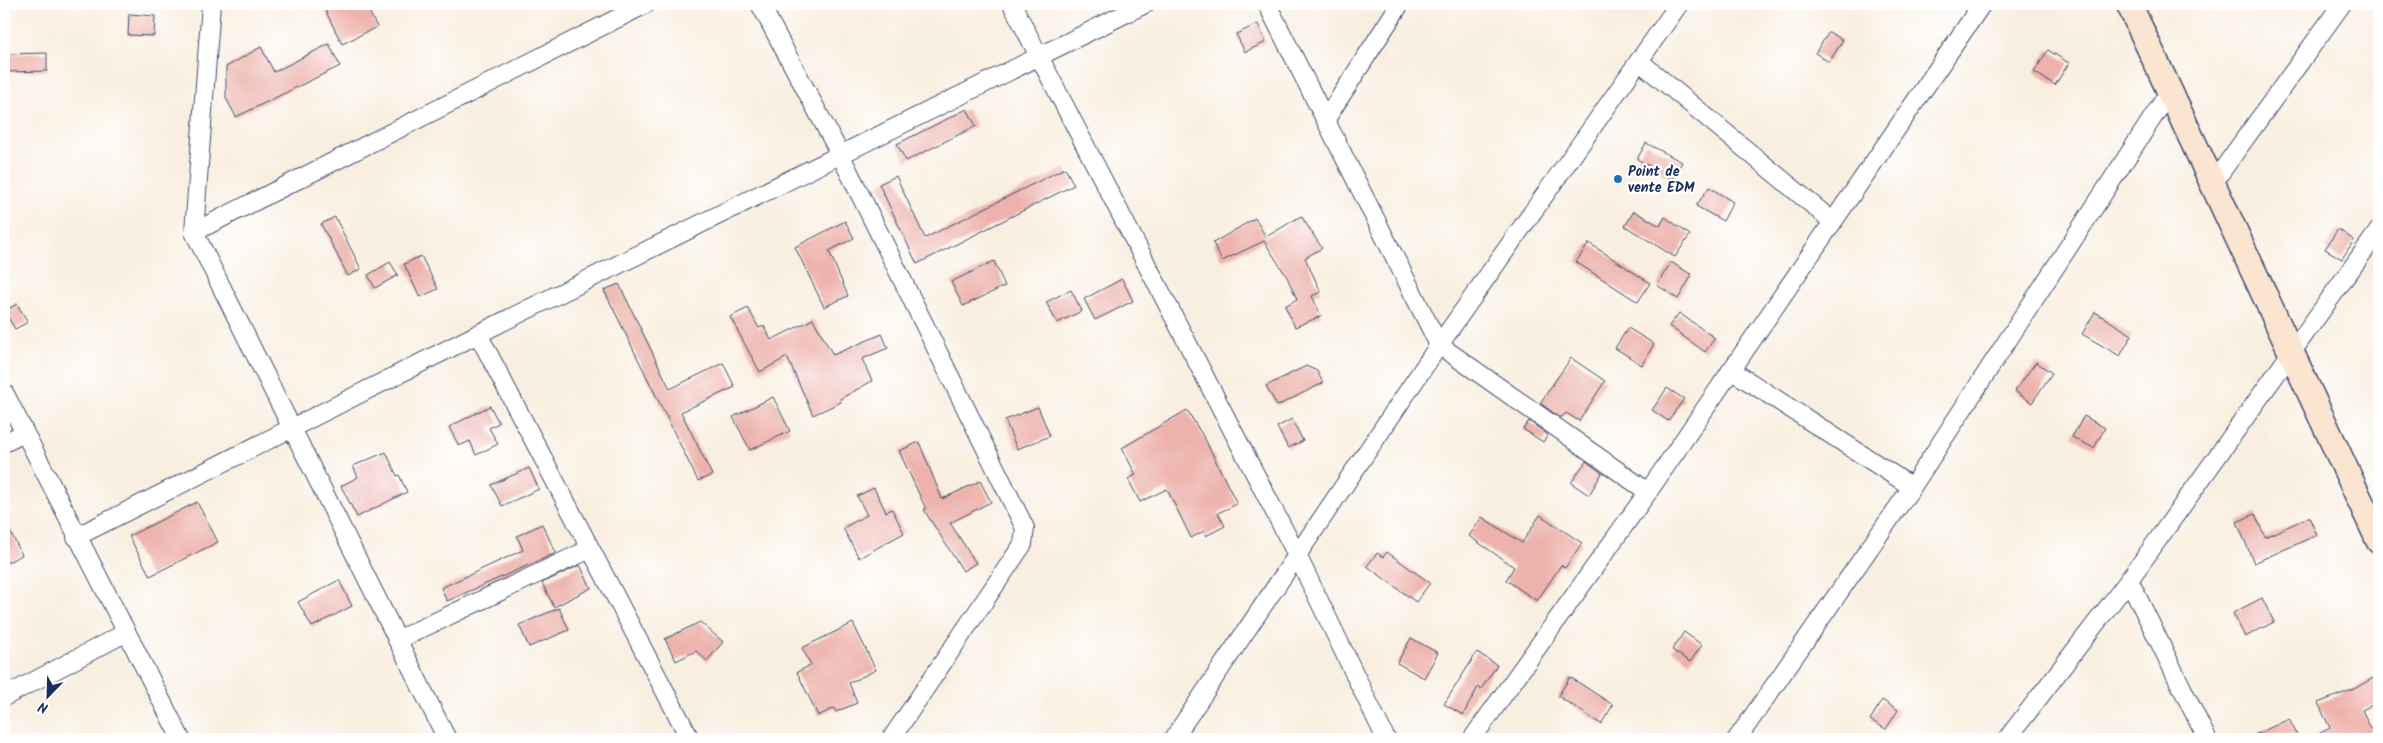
<svg xmlns="http://www.w3.org/2000/svg" width="2383" height="743" font-family="Kalam,sans-serif">
<style>
.building{fill:#edb2ab}
.lines{fill:none;stroke-linecap:round;stroke-linejoin:round}
.street-casing{stroke:#3c4c72;stroke-width:20}
.secondary-casing{stroke:#3c4c72;stroke-width:28}
.street{stroke:#fff;stroke-width:18}
.secondary{stroke:#fce5d0;stroke-width:25}
.poi-dot{fill:#1f6fb2;stroke:#fff;stroke-width:2}
.labels{text-anchor:middle;stroke-width:4.5;stroke-linejoin:round;paint-order:stroke}
.poi-label{font-size:14px;font-weight:bold;fill:#1b2f5e;stroke:#fff;text-anchor:start}
</style>
<rect width="100%" height="100%" fill="#fff"/>
<filter id="ink" filterUnits="userSpaceOnUse"><feTurbulence type="fractalNoise" baseFrequency=".02" numOctaves="2"/><feDisplacementMap in="SourceGraphic" scale="10" xChannelSelector="R" yChannelSelector="G"/><feConvolveMatrix kernelMatrix="1 2 1 2 8 2 1 2 1" color-interpolation-filters="sRGB"/></filter>
<filter id="wash" filterUnits="userSpaceOnUse"><feTurbulence type="fractalNoise" baseFrequency=".0096" numOctaves="4" result="noise"/><feDisplacementMap in="SourceGraphic" scale="20" xChannelSelector="R" yChannelSelector="G"/><feGaussianBlur stdDeviation="1.12" result="paint"/><feColorMatrix in="noise" values="0 0 0 0 0 0 0 0 0 0 0 0 0 0 0 0 0 1.4 0 .05"/><feComposite in="paint" operator="in"/></filter>
<g filter="url(#wash)">
<rect width="100%" height="100%" fill="#f9efe0"/>
<g id="blocks">
<g class="building">
<polygon points="322,4 365,4 377,27 342,44"/>
<polygon points="129,14 155,16 154,36 128,35"/>
<polygon points="1258,24 1266,42 1245,52 1236,34"/>
<polygon points="1829,32 1843,40 1829,62 1815,53"/>
<polygon points="329,44 340,66 236,117 226,98 226,67 261,47 274,72"/>
<polygon points="2048,50 2069,63 2055,85 2034,72"/>
<polygon points="47,53 47,71 4,72 4,54"/>
<polygon points="967,109 976,126 906,161 897,144"/>
<polygon points="1646,143 1682,162 1672,179 1637,159"/>
<polygon points="1065,168 1074,185 917,264 879,184 896,176 925,238"/>
<polygon points="1709,187 1733,202 1723,221 1696,206"/>
<polygon points="1634,211 1660,226 1665,217 1690,235 1675,257 1625,226"/>
<polygon points="1301,216 1322,248 1305,258 1321,292 1312,296 1321,316 1295,327 1285,306 1297,299 1287,277 1264,241 1222,261 1213,243 1255,218 1266,237"/>
<polygon points="335,217 361,269 348,276 321,224"/>
<polygon points="845,221 854,238 829,251 848,296 824,307 795,247"/>
<polygon points="2338,229 2354,240 2342,259 2325,249"/>
<polygon points="1589,243 1650,283 1638,302 1576,262"/>
<polygon points="421,256 438,289 420,297 404,264"/>
<polygon points="994,261 1005,286 963,306 951,282"/>
<polygon points="390,262 398,275 375,288 368,275"/>
<polygon points="1671,262 1692,275 1678,299 1657,285"/>
<polygon points="1122,279 1133,301 1095,320 1084,299"/>
<polygon points="619,284 670,389 723,363 735,387 681,412 712,475 698,481 604,290"/>
<polygon points="1071,290 1082,311 1057,323 1046,302"/>
<polygon points="17,304 28,322 15,329 4,311"/>
<polygon points="748,308 759,328 764,326 771,340 813,319 833,355 882,334 888,348 862,359 872,381 840,399 841,402 813,415 787,357 760,372 730,317"/>
<polygon points="2095,312 2132,335 2120,356 2082,334"/>
<polygon points="1679,313 1715,338 1705,352 1669,326"/>
<polygon points="1628,328 1654,344 1642,365 1615,348"/>
<polygon points="1571,358 1605,381 1579,421 1566,413 1562,417 1559,417 1540,403"/>
<polygon points="2036,362 2052,373 2032,403 2015,391"/>
<polygon points="1306,366 1317,371 1323,383 1277,406 1266,386"/>
<polygon points="1667,388 1684,399 1668,421 1652,410"/>
<polygon points="773,397 790,431 750,450 733,417"/>
<polygon points="490,406 499,423 489,428 498,444 476,455 470,441 459,446 449,427"/>
<polygon points="1038,407 1050,436 1017,449 1005,420"/>
<polygon points="1187,410 1206,441 1237,504 1218,513 1225,526 1206,536 1204,531 1191,538 1167,489 1140,502 1128,479 1136,475 1122,448"/>
<polygon points="2084,416 2105,428 2094,448 2072,437"/>
<polygon points="1292,419 1303,441 1288,448 1277,427"/>
<polygon points="1529,421 1548,435 1543,442 1523,429"/>
<polygon points="919,442 942,499 980,481 991,502 950,523 976,563 963,571 924,510 926,509 899,451"/>
<polygon points="386,452 397,476 399,475 407,492 357,517 341,486 358,477 353,466"/>
<polygon points="1586,461 1602,473 1589,495 1571,483"/>
<polygon points="529,468 539,489 502,506 491,485"/>
<polygon points="874,488 886,512 892,509 904,533 859,558 843,528 867,515 857,496"/>
<polygon points="197,502 218,542 150,576 129,536"/>
<polygon points="2255,514 2265,537 2309,517 2317,535 2254,563 2237,522"/>
<polygon points="1540,515 1582,543 1565,568 1561,565 1537,601 1506,580 1514,567 1469,536 1482,517 1522,543"/>
<polygon points="4,519 22,555 4,564"/>
<polygon points="542,524 556,553 447,601 441,588 523,550 517,536"/>
<polygon points="1387,552 1430,583 1416,602 1367,566 1377,553 1383,557"/>
<polygon points="580,565 591,588 554,607 542,583"/>
<polygon points="339,580 352,606 312,627 298,602"/>
<polygon points="2262,598 2274,622 2245,637 2233,613"/>
<polygon points="559,608 569,630 529,647 519,625"/>
<polygon points="700,622 723,642 707,661 696,651 676,661 665,639"/>
<polygon points="853,623 876,670 849,683 857,703 836,712 834,708 818,716 797,672 811,665 802,648"/>
<polygon points="1684,632 1702,645 1690,662 1672,650"/>
<polygon points="1411,638 1438,653 1424,678 1397,663"/>
<polygon points="1477,652 1497,665 1481,689 1478,687 1463,715 1444,704"/>
<polygon points="1570,677 1613,705 1601,724 1558,696"/>
<polygon points="2373,678 2379,691 2379,702 2362,710 2376,739 2309,739 2330,728 2318,703 2354,689"/>
<polygon points="1882,700 1898,710 1886,729 1870,720"/>
<polygon points="2289,719 2299,739 2246,739"/>
</g>
</g>
</g>
<g filter="url(#ink)">
<use href="#blocks" fill-opacity="0" stroke="#3c4c72" stroke-width="1"/>
<g class="lines">
<defs>
<g id="street">
<polyline points="211,4 194,232 447,739"/>
<polyline points="760,4 840,154 1025,528 1023,544 891,739"/>
<polyline points="1012,4 1298,557 1386,739"/>
<polyline points="1267,4 1439,345 1648,492"/>
<polyline points="1639,61 1832,221"/>
<polyline points="1326,119 1400,4"/>
<polyline points="2213,183 2342,4"/>
<polyline points="194,232 646,4"/>
<polyline points="478,334 690,739"/>
<polyline points="1731,370 1912,487"/>
<polyline points="4,392 181,739"/>
<polyline points="4,443 24,433"/>
<polyline points="76,537 478,334 1145,4"/>
<polyline points="2129,580 2207,739"/>
<polyline points="397,640 590,549"/>
<polyline points="4,697 125,633"/>
<polyline points="1173,739 1439,345 1679,4"/>
<polyline points="1472,739 1648,492 1982,4"/>
<polyline points="1737,739 1912,487 2170,91"/>
<polyline points="2007,739 2129,580 2379,230"/>
</g>
<polyline id="secondary" points="2129,4 2379,541"/>
</defs>
<use href="#street" class="street-casing"/>
<use href="#secondary" class="secondary-casing"/>
<use href="#street" class="street"/>
<use href="#secondary" class="secondary"/>
</g>
</g>
<circle class="poi-dot" cx="1618" cy="179" r="5"/>
<g class="labels">
<g class="poi-label">
<text x="1628" y="176">Point de<tspan x="1628" dy="16">vente EDM</tspan></text>
</g>
</g>
<rect width="2383" height="743" fill="none" stroke="#fff" stroke-width="20"/>
<g transform="translate(48 696) rotate(203)" stroke="#ffffff" stroke-width="4" paint-order="stroke">
<path d="M0-4L9 19L0 12L-9 19Z" fill="#1b2f5e"/>
<text y="-8" font-size="14" font-weight="bold" text-anchor="middle" fill="#1b2f5e">N</text>
</g>
</svg>
